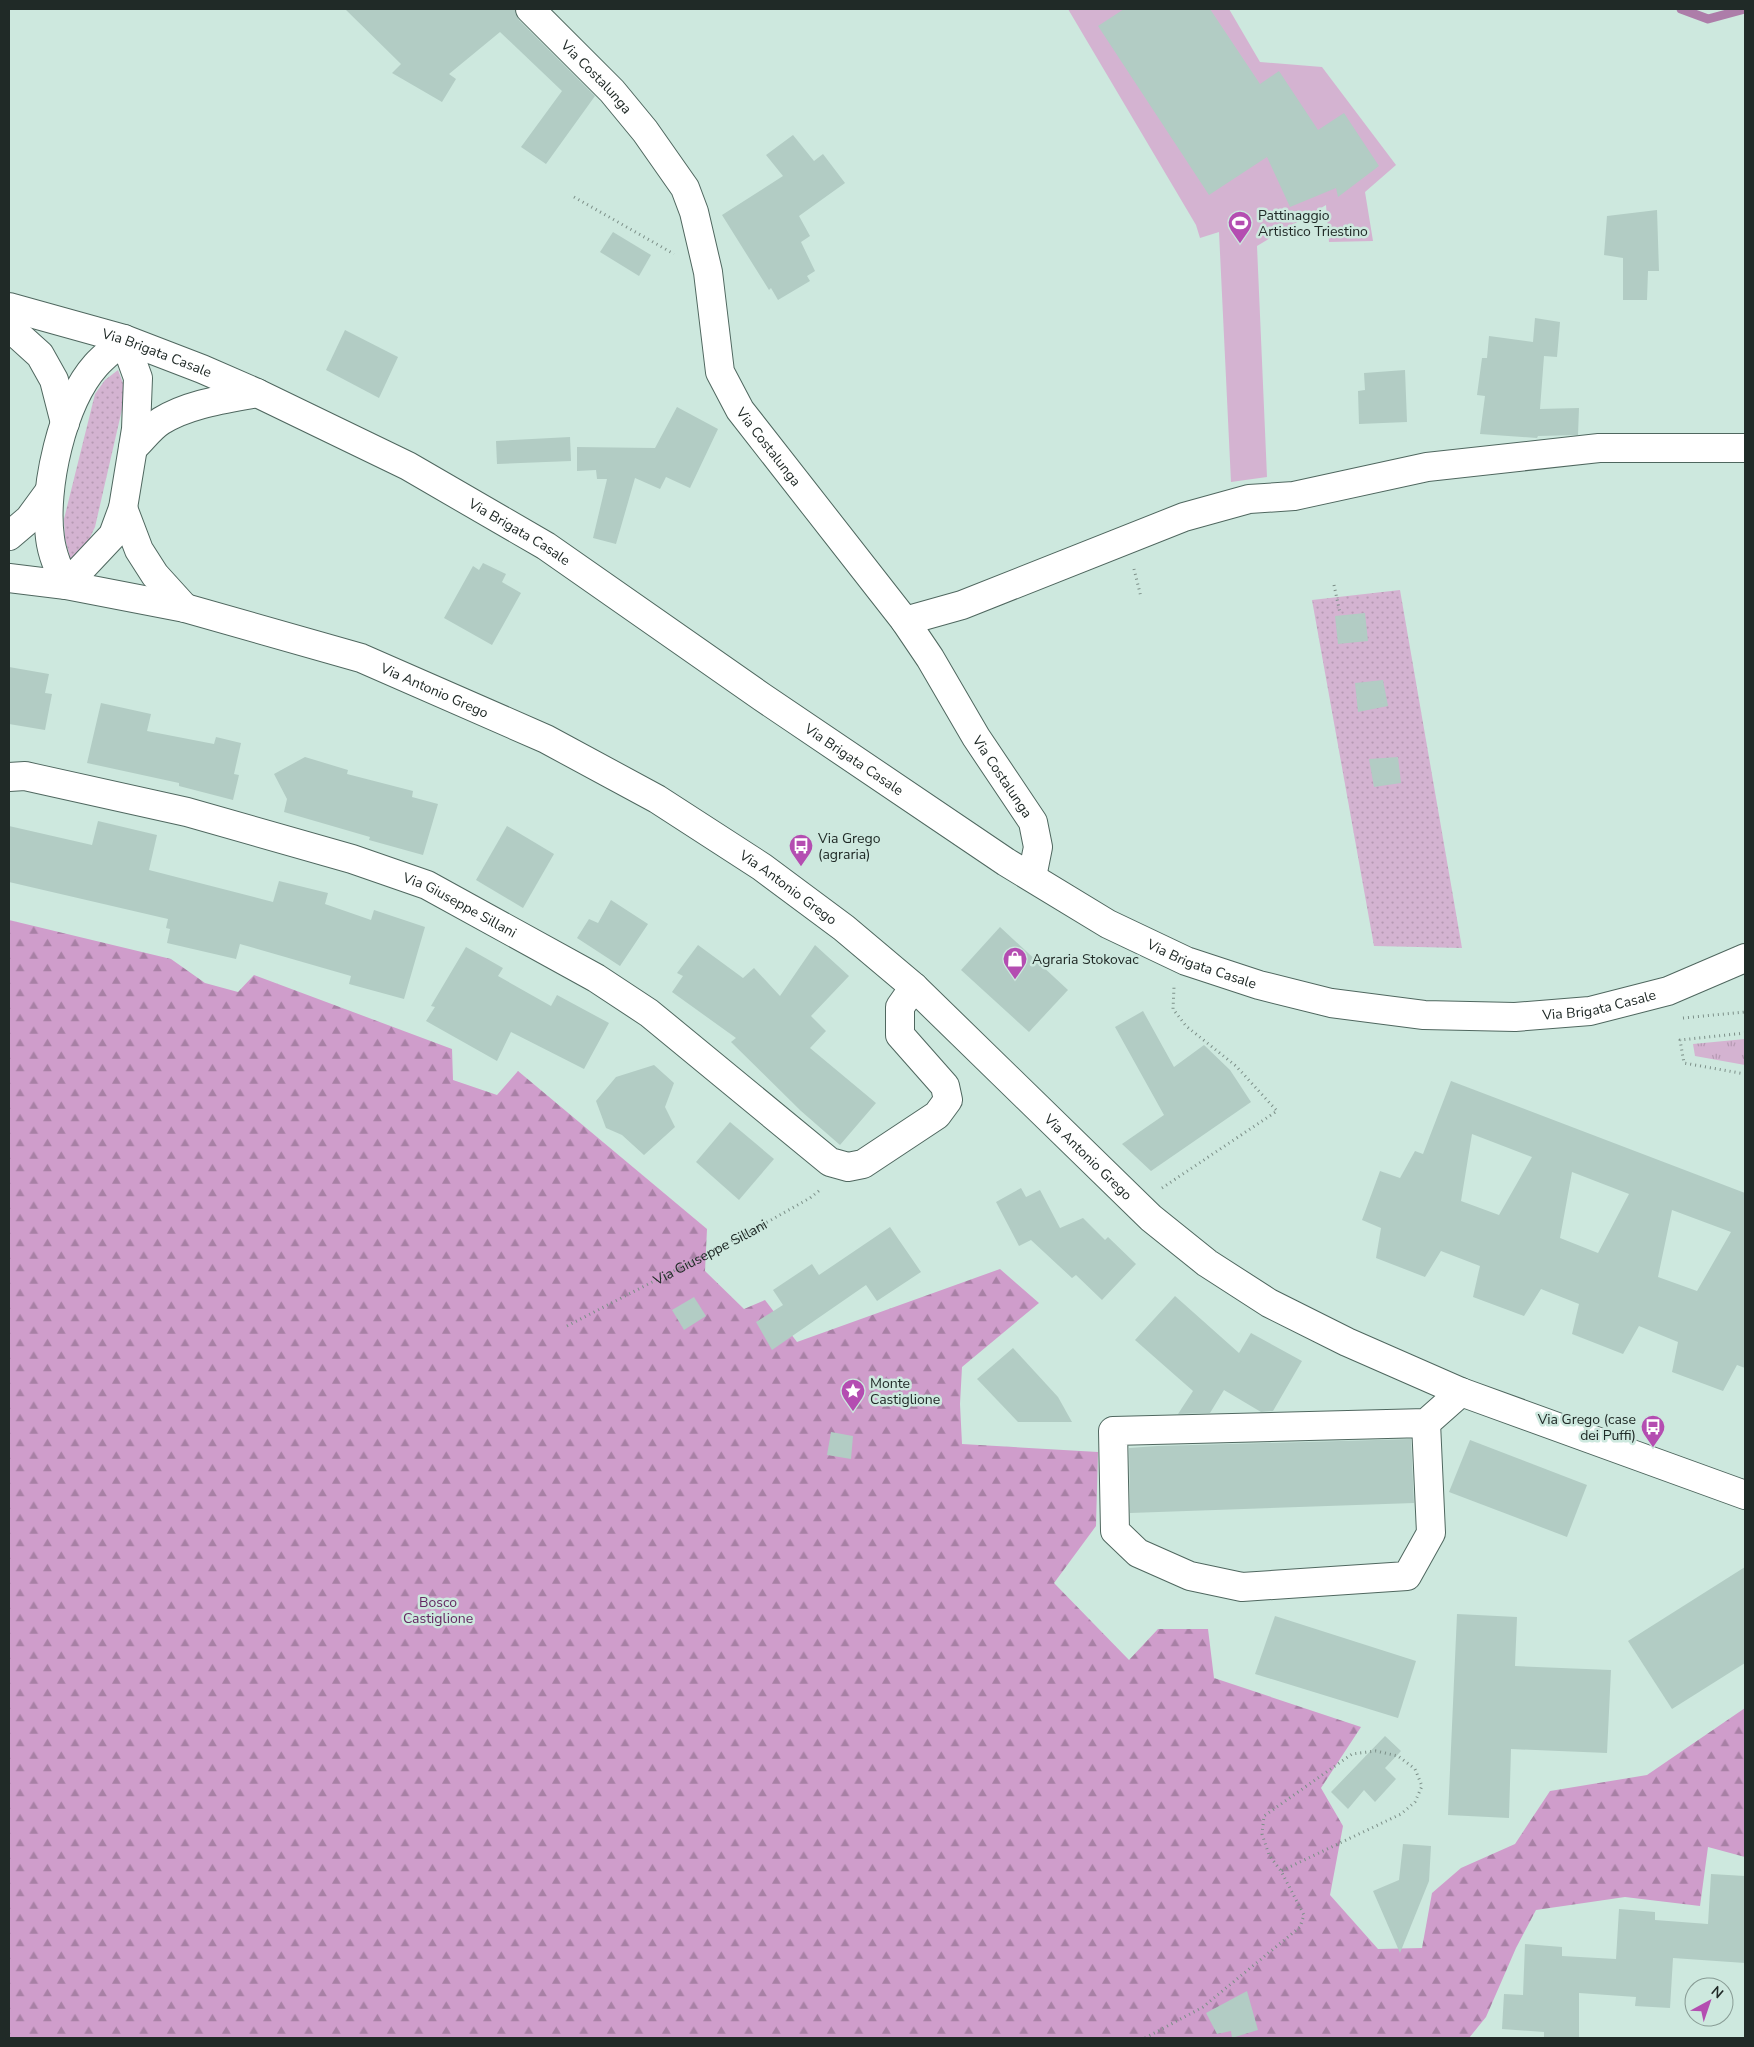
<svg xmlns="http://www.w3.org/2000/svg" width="1754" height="2047" font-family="'Nunito Sans',sans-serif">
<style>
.grass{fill:url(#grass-dots)}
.forest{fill:url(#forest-firs)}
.park{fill:url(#park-tufts)}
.pitch{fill:#d4b3d1}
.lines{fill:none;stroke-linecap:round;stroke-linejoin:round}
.stream{stroke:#ad7da9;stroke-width:9}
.building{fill:#b2ccc4;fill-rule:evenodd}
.minor-casing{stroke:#4f675f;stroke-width:30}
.major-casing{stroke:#4f675f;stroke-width:30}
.path{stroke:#7c8f88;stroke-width:3;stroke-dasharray:1 4;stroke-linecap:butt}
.minor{stroke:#fff;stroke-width:28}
.major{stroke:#fff;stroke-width:28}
.labels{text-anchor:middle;stroke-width:5;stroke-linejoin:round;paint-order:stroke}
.street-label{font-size:14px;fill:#202a27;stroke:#cde8de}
.poi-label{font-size:14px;fill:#202a27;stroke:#cde8de;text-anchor:start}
.park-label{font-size:14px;fill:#632861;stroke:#cde8de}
</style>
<defs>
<pattern id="grass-dots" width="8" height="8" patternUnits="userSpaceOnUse" patternTransform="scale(1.25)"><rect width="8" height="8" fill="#d4b3d1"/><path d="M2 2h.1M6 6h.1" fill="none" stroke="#b69ab3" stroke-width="1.8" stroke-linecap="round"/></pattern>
<pattern id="forest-firs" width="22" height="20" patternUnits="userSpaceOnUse" patternTransform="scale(1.25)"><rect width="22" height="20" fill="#cf9dcb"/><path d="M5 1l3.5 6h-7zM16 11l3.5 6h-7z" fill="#a880a5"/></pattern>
<pattern id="park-tufts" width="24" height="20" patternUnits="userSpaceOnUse" patternTransform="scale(1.25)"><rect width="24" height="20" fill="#d4b3d1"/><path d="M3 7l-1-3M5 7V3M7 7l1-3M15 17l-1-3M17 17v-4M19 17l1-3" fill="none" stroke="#b69ab3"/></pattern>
</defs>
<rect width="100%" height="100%" fill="#cde8de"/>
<g class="grass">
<polygon points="118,370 124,386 123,405 95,527 86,546 71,561 65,539 64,519 95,394 105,380"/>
<polygon points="1400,590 1462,948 1374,946 1312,600"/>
</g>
<polygon class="forest" points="9,920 171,959 205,983 238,992 254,975 452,1049 453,1080 497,1095 518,1071 707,1229 705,1271 744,1309 765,1300 797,1342 1000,1269 1039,1303 962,1367 960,1404 962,1444 1098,1452 1096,1526 1054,1583 1129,1660 1158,1629 1208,1629 1214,1678 1361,1727 1321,1788 1343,1826 1330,1895 1378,1949 1422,1948 1432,1893 1461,1868 1515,1844 1550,1791 1647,1775 1745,1708 1745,1857 1708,1847 1700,1906 1625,1897 1536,1910 1516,1948 1486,2017 1469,2038 9,2038"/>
<polygon class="park" points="1745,1039 1745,1065 1695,1056 1693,1044"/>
<polygon class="pitch" points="1068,9 1229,9 1260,62 1322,67 1396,165 1365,192 1373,241 1329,242 1326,205 1257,246 1267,477 1231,482 1219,232 1200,238 1196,225"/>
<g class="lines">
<polyline class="stream" points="1681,9 1708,19 1745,9"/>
</g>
<g class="building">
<polygon points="345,9 515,9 519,20 595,96 546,164 521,147 562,91 500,32 449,74 456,79 442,102 392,73 401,64"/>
<polygon points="1124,9 1210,9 1260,84 1279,71 1318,130 1344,113 1379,166 1338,197 1336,188 1290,207 1267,157 1209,195 1098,26"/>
<polygon points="793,135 814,161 823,154 845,183 799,216 810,236 801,242 815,271 807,276 810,281 778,300 771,288 769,290 722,215 783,176 766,155"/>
<polygon points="1657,210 1659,271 1648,271 1647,300 1623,300 1623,258 1604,255 1607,216"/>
<polygon points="613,232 651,255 639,276 600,252"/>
<polygon points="1535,318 1560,322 1557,357 1544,356 1540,409 1579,408 1578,435 1538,436 1537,438 1480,434 1485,396 1477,395 1482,358 1487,358 1489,336 1533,342"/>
<polygon points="345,330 398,357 379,398 326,370"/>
<polygon points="1405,370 1407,422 1359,424 1358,391 1365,390 1364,373"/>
<polygon points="677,407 718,429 690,488 666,477 660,489 635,478 616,544 593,538 607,479 597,479 596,470 577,471 577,447 655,448"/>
<polygon points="570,437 571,461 497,464 496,441"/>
<polygon points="483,563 506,574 502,582 521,593 492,645 444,618 473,566 479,570"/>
<polygon points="1365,613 1368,641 1338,644 1335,616"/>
<polygon points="9,667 49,674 45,693 52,694 45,730 9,724"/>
<polygon points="1383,680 1388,706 1358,712 1355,683"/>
<polygon points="101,703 151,714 147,731 214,744 216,737 241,743 234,774 239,775 233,800 179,786 179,783 87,763"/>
<polygon points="305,757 348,770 347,774 413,791 412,797 438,804 423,855 369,840 370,837 284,812 287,799 274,774"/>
<polygon points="1398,757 1401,783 1374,787 1369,759"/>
<polygon points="98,821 157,835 149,870 273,902 279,881 328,893 325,904 371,920 374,910 425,927 404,999 349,984 351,976 240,944 236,959 167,943 170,929 166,928 168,919 9,882 9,826 92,845"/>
<polygon points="507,826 554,854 523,908 476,880"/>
<polygon points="611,900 648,924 620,966 577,938 589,919 598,923"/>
<polygon points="1000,927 1068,990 1029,1032 961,970"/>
<polygon points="698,945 743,978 754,968 780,996 815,945 849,976 811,1016 826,1031 810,1048 876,1103 840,1145 801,1111 731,1042 736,1038 672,992 683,976 677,973"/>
<polygon points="466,947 503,968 498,976 551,1006 557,995 609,1023 584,1069 511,1032 497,1061 426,1021 435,1007 431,1006"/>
<polygon points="1143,1011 1174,1067 1204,1045 1230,1070 1251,1102 1151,1171 1122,1144 1164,1115 1115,1027"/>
<polygon points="654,1065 674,1083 665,1107 675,1127 644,1155 622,1135 606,1128 596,1101 616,1077"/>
<path d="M1451 1081 1745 1193V1368L1737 1365 1723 1391 1672 1372 1678 1342 1639 1326 1623 1354 1572 1334 1579 1304 1541 1289 1524 1316 1473 1297 1480 1266 1441 1251 1425 1277 1376 1258 1381 1228 1362 1220 1380 1171 1400 1178 1415 1151 1423 1154ZM1472 1134 1532 1157 1499 1215 1461 1201ZM1572 1172 1629 1194 1598 1253 1560 1238ZM1672 1210 1731 1232 1697 1291 1658 1277Z"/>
<polygon points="730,1122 774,1159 739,1200 696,1162"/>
<polygon points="1021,1188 1026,1197 1040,1190 1060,1228 1083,1218 1105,1240 1108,1237 1136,1264 1102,1300 1076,1275 1072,1278 1031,1240 1019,1246 996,1202"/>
<polygon points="890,1227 921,1272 877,1301 866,1285 772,1350 756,1322 783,1305 773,1290 812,1264 819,1275"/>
<polygon points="1175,1296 1239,1353 1251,1333 1302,1361 1273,1411 1261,1412 1224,1390 1210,1413 1178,1414 1193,1391 1135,1340"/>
<polygon points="694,1297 706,1316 684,1330 672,1310"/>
<polygon points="1013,1348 1058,1397 1072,1422 1018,1422 977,1379"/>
<polygon points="831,1432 853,1436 851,1459 827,1455"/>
<polygon points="1411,1439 1414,1503 1130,1513 1129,1448 1157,1446"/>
<polygon points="1470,1440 1587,1485 1567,1537 1449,1492"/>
<polygon points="1745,1567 1745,1663 1672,1709 1628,1641"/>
<polygon points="1457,1614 1517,1617 1515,1666 1611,1670 1607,1753 1511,1749 1509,1818 1448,1815"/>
<polygon points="1275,1616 1416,1661 1398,1718 1255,1674"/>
<polygon points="1385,1736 1401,1751 1385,1768 1396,1779 1375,1802 1364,1790 1348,1809 1331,1792"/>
<polygon points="1403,1844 1431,1846 1429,1881 1400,1953 1373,1891 1399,1880"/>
<polygon points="1711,1874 1745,1876 1745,1963 1673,1958 1670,2008 1635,2006 1636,1997 1579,1993 1579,2038 1544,2038 1544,2032 1502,2029 1504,1994 1523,1995 1525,1944 1562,1947 1562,1956 1616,1959 1619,1909 1655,1912 1655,1920 1708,1924"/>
<polygon points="1247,1991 1258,2030 1232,2038 1231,2031 1217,2034 1206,2013"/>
</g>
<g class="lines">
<defs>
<g id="minor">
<path id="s2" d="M530 9 612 91 645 131 685 188 694 212 708 272 720 372 740 410 905 621 930 658 976 737 1033 822 1038 847 1032 877"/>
<polyline points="9,327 40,355 54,380 65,423"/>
<path d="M124 339 138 378 136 429 123 508 113 535 66 585C59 570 52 555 50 538 43 489 62 403 96 365 104 356 115 348 124 339Z"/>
<path d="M133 448C142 440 150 428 161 421 188 404 225 399 257 393"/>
<polyline points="123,508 139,550 155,575 185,608"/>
<polyline points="9,536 29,519 48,493"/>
<path id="s3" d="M9 578 66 585 185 608 361 658 546 739 657 799 762 867 844 928 914 987 1151 1218 1207 1263 1269 1303 1347 1342 1461 1392 1745 1495"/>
<polyline points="905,621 962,605 1184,517 1249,499 1294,496 1427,467 1599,448 1745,448"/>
<path id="s4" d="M9 777 25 776 187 812 352 859 427 885 596 978 649 1013 830 1162 848 1167 863 1164 937 1115 948 1100 945 1086 900 1035V1007L914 987"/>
<polyline points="1426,1423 1431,1533 1407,1576 1242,1587 1190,1576 1138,1553 1115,1531 1113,1431 1426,1423 1461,1392"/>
</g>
<g id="major">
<path id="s5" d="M9 307 124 339 202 369 257 393 408 466 546 546 762 697 1006 862 1108 924 1186 961 1259 985 1331 1003 1424 1015 1515 1017 1590 1011 1668 991 1745 958"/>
</g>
</defs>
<use href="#minor" class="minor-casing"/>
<use href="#major" class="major-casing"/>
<g class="path">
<polyline points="574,197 674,254"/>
<polyline points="1134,569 1141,597"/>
<polyline points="1334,585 1340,613"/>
<polyline points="1683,1018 1745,1012"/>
<polyline points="1745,1033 1680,1040 1684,1063 1745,1074"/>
<polyline points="1162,1188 1277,1111 1236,1066 1186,1026 1173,1009 1174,987"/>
<path id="s1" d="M567 1326 755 1229 810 1198 820 1190"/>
<polyline points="1145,2038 1203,2007 1300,1927 1304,1915 1281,1871 1269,1855 1262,1834 1264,1816 1352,1754 1376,1751 1398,1756 1415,1769 1422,1786 1415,1802 1401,1814 1281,1871"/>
</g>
<use href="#minor" class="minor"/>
<use href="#major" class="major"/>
</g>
<defs>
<symbol id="stadium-pin" viewBox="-11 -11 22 30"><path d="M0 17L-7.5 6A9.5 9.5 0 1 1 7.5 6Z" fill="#b44db1" stroke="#cde8de"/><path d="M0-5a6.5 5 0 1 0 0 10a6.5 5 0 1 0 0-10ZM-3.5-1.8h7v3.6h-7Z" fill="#fff"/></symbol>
<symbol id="bus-pin" viewBox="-11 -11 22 30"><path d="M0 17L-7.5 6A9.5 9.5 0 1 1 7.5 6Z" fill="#b44db1" stroke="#cde8de"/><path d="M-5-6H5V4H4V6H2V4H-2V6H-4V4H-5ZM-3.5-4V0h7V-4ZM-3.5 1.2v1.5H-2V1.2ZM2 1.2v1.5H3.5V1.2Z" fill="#fff"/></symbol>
<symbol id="shop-pin" viewBox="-11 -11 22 30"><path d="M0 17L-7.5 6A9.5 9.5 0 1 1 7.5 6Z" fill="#b44db1" stroke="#cde8de"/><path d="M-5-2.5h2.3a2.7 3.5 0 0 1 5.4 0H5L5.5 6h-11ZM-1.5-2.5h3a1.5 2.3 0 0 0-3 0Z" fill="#fff"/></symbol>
<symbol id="sight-pin" viewBox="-11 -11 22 30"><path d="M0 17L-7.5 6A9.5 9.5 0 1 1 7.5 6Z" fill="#b44db1" stroke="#cde8de"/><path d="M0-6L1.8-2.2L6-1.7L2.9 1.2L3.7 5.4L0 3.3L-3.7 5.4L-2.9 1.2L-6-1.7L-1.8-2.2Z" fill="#fff"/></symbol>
</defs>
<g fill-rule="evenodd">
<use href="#stadium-pin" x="1226" y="209" width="28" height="38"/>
<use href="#bus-pin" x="787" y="832" width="28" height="38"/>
<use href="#shop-pin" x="1001" y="945" width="28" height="38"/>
<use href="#sight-pin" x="839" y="1377" width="28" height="38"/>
<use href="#bus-pin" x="1639" y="1413" width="28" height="38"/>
</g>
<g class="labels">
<g class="street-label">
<text dy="5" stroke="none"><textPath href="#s2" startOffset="95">Via Costalunga</textPath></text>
<text dy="5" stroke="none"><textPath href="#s5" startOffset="155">Via Brigata Casale</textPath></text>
<text dy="5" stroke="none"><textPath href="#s2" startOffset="515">Via Costalunga</textPath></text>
<text dy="5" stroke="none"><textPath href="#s5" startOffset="560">Via Brigata Casale</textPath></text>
<text dy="5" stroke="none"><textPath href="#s3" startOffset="442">Via Antonio Grego</textPath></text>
<text dy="5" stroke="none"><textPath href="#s5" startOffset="965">Via Brigata Casale</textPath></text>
<text dy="5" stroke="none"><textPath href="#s2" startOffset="920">Via Costalunga</textPath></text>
<text dy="5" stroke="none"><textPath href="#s3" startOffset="848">Via Antonio Grego</textPath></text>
<text dy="5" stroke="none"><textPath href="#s4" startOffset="471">Via Giuseppe Sillani</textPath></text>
<text dy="5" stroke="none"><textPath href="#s5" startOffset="1370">Via Brigata Casale</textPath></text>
<text dy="5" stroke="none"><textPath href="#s5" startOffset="1775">Via Brigata Casale</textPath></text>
<text dy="5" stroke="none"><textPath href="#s3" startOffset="1252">Via Antonio Grego</textPath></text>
<text dy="5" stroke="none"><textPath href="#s1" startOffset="161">Via Giuseppe Sillani</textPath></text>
</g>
<g class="poi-label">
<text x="1258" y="220">Pattinaggio<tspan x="1258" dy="16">Artistico Triestino</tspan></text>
<text x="818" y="843">Via Grego<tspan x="818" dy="16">(agraria)</tspan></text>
<text x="1032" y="964">Agraria Stokovac</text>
<text x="870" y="1388">Monte<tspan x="870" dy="16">Castiglione</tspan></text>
<text x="1636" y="1424" text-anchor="end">Via Grego (case<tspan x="1636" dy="16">dei Puffi)</tspan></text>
</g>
<g class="park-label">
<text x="438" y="1607">Bosco<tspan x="438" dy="16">Castiglione</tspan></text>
</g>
</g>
<rect width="1754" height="2047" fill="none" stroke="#202a27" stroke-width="20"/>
<g transform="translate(1709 2002) rotate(40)"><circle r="24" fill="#cde8de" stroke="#889c95"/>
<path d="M0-4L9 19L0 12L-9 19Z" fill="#b44db1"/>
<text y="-8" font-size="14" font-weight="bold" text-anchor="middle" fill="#202a27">N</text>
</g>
</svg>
